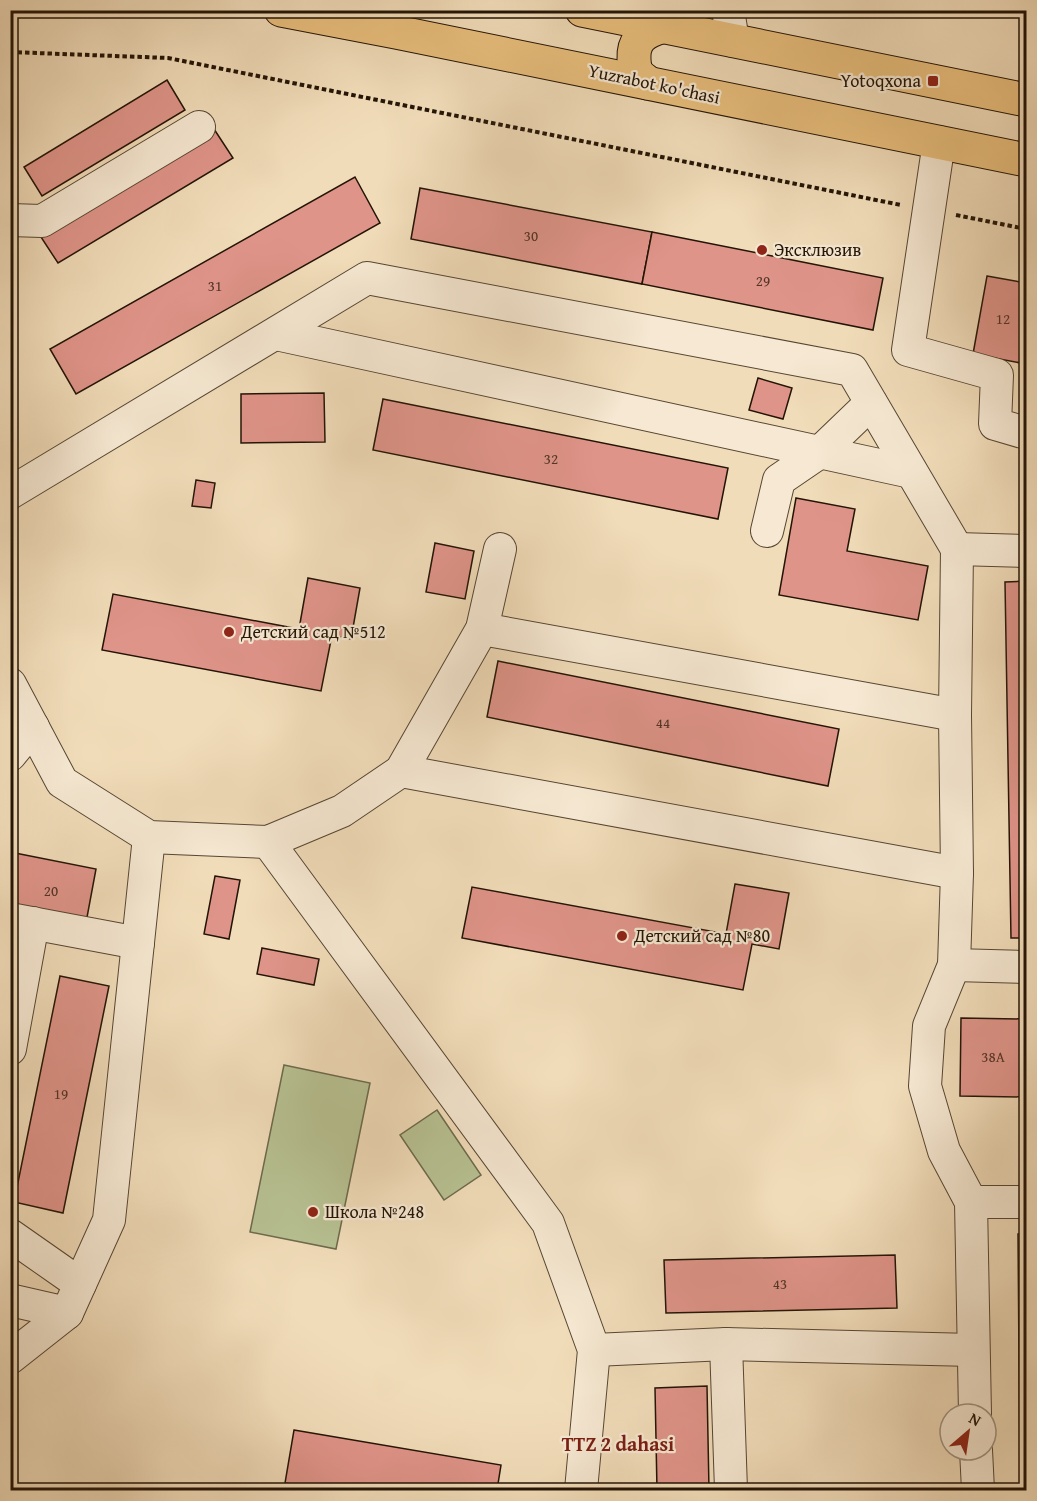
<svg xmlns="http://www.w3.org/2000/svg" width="1037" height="1501" font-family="'Gentium Book Plus',serif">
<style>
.green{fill:#b7c192;stroke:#6d6a4c;stroke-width:1.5}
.building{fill:#df9489;stroke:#231406;stroke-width:1.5}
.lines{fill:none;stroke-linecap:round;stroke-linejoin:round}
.minor-casing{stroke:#564633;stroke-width:34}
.major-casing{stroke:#231406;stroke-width:35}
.path{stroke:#231406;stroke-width:4;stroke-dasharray:4.5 3;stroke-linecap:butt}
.minor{stroke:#f6e8d2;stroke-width:32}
.major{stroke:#e8be7c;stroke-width:33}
.poi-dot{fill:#8f2418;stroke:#f6e8d2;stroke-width:2}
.labels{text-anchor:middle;stroke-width:4.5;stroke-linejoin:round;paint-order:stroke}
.number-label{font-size:15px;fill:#523427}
.poi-label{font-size:18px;fill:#231406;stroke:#f6e8d2;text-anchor:start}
.street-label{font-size:18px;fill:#231406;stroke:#f6e8d2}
.neighbourhood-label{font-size:20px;font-weight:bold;fill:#7a1f14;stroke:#f6e8d2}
</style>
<rect width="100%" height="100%" fill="#f1dcb9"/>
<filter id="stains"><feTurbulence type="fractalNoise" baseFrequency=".00333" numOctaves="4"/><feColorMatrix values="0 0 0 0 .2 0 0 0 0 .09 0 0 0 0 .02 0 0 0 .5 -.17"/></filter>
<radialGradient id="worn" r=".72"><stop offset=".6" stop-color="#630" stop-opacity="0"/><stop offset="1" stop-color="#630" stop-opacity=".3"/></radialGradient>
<g class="green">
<polygon points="284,1065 370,1083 336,1249 250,1232"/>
<polygon points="437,1110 481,1175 444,1200 400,1135"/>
</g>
<g class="building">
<polygon points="167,80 185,110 42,196 24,167"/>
<polygon points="214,129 233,158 58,263 39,234"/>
<polygon points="355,177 380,223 76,394 50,349"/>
<polygon points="420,188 652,232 642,284 411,239"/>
<polygon points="652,232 883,278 873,330 642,284"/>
<polygon points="987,276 1026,283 1026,364 973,354"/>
<polygon points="758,378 792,388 783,419 749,410"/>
<polygon points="324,393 325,442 241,443 241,394"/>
<polygon points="383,399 728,468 718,519 373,450"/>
<polygon points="196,480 215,483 211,508 192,506"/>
<polygon points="796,498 855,509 847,551 928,566 918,620 779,595"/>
<polygon points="435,543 474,551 465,599 426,592"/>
<polygon points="308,578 360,588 351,639 332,635 321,691 102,650 113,594 299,629"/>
<polygon points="1026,581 1026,938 1011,938 1005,582"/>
<polygon points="498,661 839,729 828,786 487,717"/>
<polygon points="10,852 96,869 85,928 10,913"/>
<polygon points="215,876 240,880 229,939 204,934"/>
<polygon points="735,884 789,893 779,949 752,944 743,990 462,938 472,887 726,934"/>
<polygon points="262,948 319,959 314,985 257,974"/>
<polygon points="60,976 109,986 63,1213 14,1202"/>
<polygon points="961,1018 1026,1019 1026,1097 960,1096"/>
<polygon points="1018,1234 1026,1234 1026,1490 1020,1490"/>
<polygon points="895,1255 897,1308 666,1313 664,1260"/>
<polygon points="707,1386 709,1490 657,1490 655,1388"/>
<polygon points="294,1430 501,1465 497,1490 306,1490 307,1486 285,1483"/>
</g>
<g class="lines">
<defs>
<g id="minor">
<polyline points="728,10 733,41"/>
<polyline points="939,142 908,350 997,375 995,424 1026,433"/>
<polyline points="10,220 42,221 199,127"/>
<polyline points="276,334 911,472"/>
<polyline points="10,493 367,278 852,370 957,549"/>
<polyline points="767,531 779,480 820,452 871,403"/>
<polyline points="1026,551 957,549 955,715 957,873 954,965 1026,967"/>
<polyline points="482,629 955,715"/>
<polyline points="10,684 62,782 149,837 268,842 342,811 401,771 482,629 500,549"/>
<polyline points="10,755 33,727"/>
<polyline points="401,771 957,873"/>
<polyline points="268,842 548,1223 594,1350 581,1490"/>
<polyline points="10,919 138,943"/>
<polyline points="954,965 929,1026 925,1086 944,1151 971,1202 975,1414"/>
<polyline points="10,1049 33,923"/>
<polyline points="971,1202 1026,1202"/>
<polyline points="10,1235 80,1284"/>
<polyline points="10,1300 67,1313"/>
<polyline points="726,1344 731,1490"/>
<polyline points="594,1350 726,1344 973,1350"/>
<polyline points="10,1358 67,1313 109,1220 149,837"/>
<polyline points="976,1450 978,1490"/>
</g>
<g id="major">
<polyline points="281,10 396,32 1026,160"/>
<polyline points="582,10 1026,100"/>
<path d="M648 83C645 80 640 77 637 73 635 69 634 64 634 59 633 40 644 32 661 27"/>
</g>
</defs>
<use href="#minor" class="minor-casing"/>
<use href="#major" class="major-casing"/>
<g class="path">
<polyline points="10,52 168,58 901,205"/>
<polyline points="956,215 1026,229"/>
</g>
<use href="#minor" class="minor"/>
<use href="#major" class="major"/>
</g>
<g class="poi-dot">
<rect x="927" y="75" width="12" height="12" rx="3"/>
<circle cx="762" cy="250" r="6"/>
<circle cx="229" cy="632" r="6"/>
<circle cx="622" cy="936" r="6"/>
<circle cx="313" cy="1212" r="6"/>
</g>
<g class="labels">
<g class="number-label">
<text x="531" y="241">30</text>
<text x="763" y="286">29</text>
<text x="215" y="291">31</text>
<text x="1003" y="324">12</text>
<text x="551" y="464">32</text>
<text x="663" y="728">44</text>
<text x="51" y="896">20</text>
<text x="993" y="1062">38A</text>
<text x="61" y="1099">19</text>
<text x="780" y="1289">43</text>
</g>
<g class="poi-label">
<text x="921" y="87" text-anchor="end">Yotoqxona</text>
<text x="774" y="256">Эксклюзив</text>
<text x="241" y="638">Детский сад №512</text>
<text x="634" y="942">Детский сад №80</text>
<text x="325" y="1218">Школа №248</text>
</g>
<g class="street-label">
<text transform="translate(654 84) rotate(12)" y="6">Yuzrabot ko'chasi</text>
</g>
<g class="neighbourhood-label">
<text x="618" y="1451">TTZ 2 dahasi</text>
</g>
</g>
<rect width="1037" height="1501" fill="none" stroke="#f1dcb9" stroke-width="36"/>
<rect x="12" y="12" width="1013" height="1477" fill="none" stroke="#231406" stroke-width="3"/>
<rect x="18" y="18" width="1001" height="1465" fill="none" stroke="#231406" stroke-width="1.5"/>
<g transform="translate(968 1432) rotate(29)"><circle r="28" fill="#f6e8d2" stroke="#a29380" stroke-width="1.5"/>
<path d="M0-4.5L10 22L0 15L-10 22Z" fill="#8f2418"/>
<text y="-9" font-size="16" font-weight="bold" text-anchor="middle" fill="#231406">N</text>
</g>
<rect width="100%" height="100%" filter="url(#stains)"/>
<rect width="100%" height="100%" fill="url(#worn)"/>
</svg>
